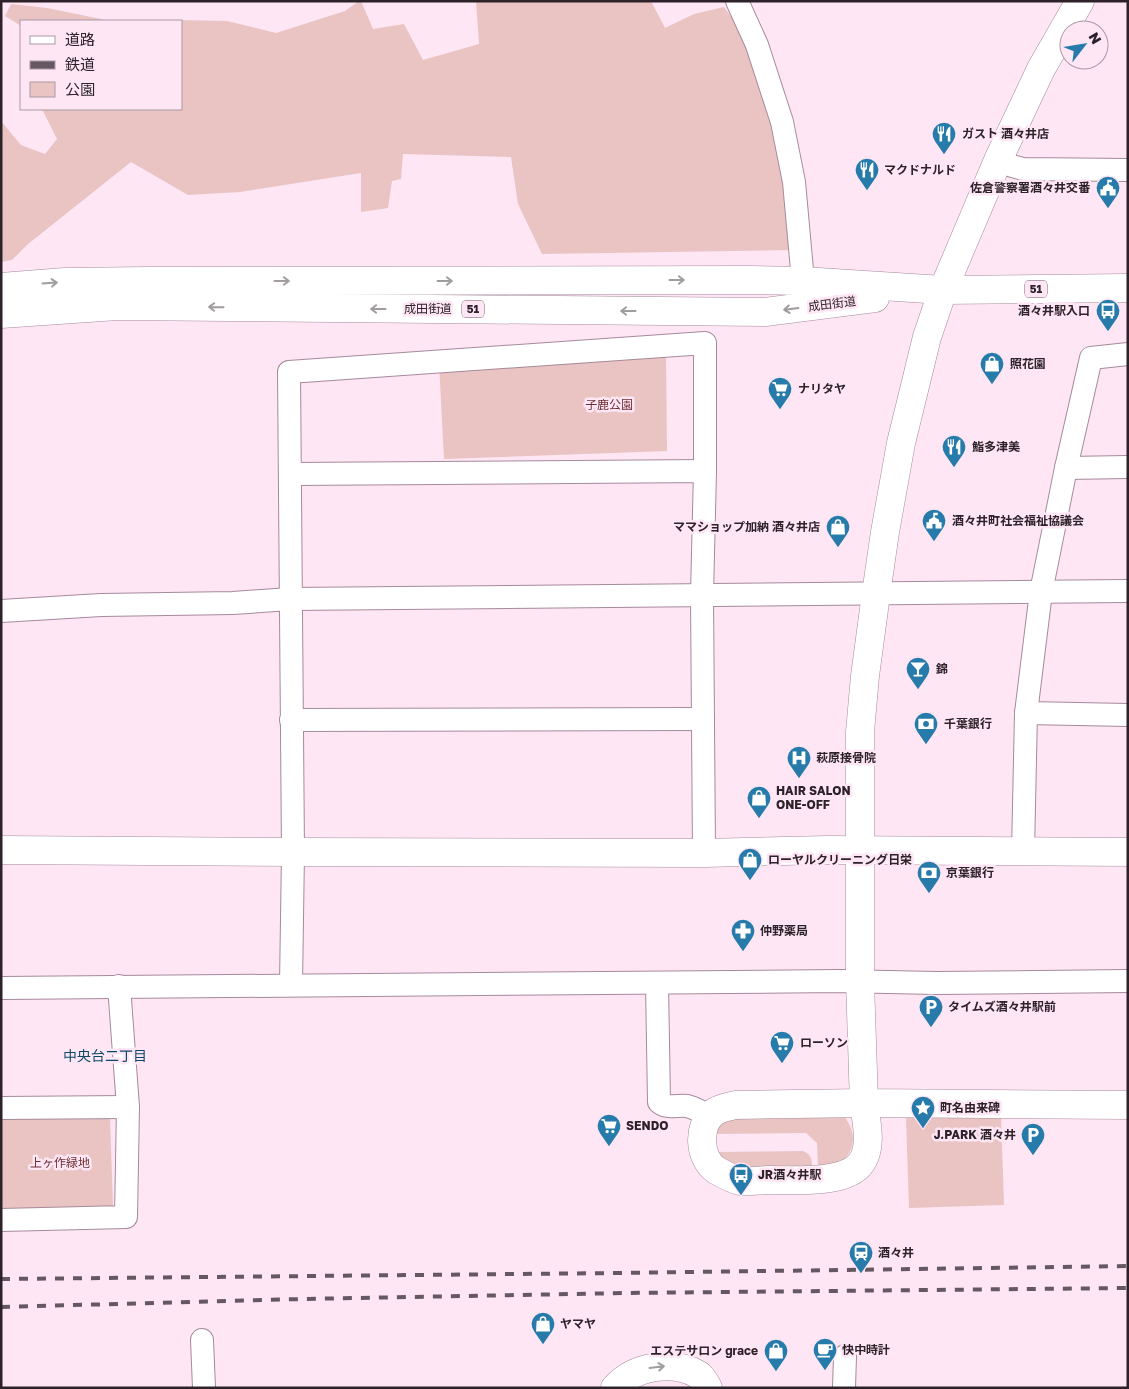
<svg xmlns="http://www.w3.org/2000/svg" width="1129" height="1389" font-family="'Golos Text','Noto Sans JP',sans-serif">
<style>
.green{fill:#e9c4c3}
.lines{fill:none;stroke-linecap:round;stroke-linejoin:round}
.street-casing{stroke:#a58a9b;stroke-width:24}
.secondary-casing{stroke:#a58a9b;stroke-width:29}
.highway-casing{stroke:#a58a9b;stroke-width:29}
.street{stroke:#fff;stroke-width:22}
.secondary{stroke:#fff;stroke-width:28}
.highway{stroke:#fff;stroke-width:28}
.rail{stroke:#665861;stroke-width:4;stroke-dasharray:9 9;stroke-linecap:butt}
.oneway{stroke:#a09c9f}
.labels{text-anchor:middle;stroke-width:5;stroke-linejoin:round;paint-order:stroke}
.shield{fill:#fee6f5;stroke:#6c5d66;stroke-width:1}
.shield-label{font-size:11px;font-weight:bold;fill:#2d2229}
.poi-label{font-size:12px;font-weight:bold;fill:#2d2229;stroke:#fee6f5;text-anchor:start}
.street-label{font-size:12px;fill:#2d2229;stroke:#fee6f5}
.park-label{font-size:12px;fill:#6e3133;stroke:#fee6f5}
.neighbourhood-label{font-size:14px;fill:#0b4868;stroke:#fee6f5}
</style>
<rect width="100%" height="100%" fill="#fee6f5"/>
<g class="green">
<polygon points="359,1 361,1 373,29 404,24 423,60 479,44 476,1 651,1 665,28 694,14 724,7 740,29 767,99 786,179 793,250 542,254 518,204 511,157 403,154 401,179 392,181 388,208 361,212 361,173 240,192 188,195 131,162 28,244 12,260 1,262 1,121 21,145 45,154 57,139 42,109 181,109 181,21 174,21 177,20 227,21 276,33 345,11"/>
<polygon points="11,4 47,8 101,19 105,21 21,21 21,26 5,16"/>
<polygon points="666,354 667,451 444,459 439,363"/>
<path d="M843 1115C856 1131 857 1147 842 1162L818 1166 817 1143 806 1133 713 1134 726 1116Z"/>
<polygon points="1001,1115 1004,1205 909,1208 906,1118"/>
<polygon points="1,1117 110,1117 113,1207 1,1211"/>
<path d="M803 1151C812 1155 812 1160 812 1169L749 1171 732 1166 716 1152Z"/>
</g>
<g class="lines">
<defs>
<g id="street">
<polyline points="737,1 757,45 782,122 794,182 803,281"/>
<polyline points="999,158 1012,166 1023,169 1128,170"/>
<polyline points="1066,468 1128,467"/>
<polyline points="290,474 705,471 702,595 704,853"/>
<polyline points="1,611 101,605 233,603 290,599 1128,591"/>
<polyline points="1026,713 1128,715"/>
<polyline points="291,720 703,719"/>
<polyline points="1023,852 1026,713 1041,592 1066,468 1091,358 1128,354"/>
<path d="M657 983 659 1102C666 1109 677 1105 687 1106 695 1108 702 1112 709 1117"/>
<polyline points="291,985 293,852 289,372 705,343 705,471"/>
<polyline points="1,988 840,981 936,983 1128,981"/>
<polyline points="1,1108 128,1107"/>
<polyline points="1,1220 126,1217 128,1107 119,986"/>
<polyline points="202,1340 204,1388"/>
<polyline points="844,1388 845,1356"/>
</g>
<g id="secondary">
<polyline points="1080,1 1041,69 999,158 943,290 927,337 901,443 885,532 876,594 865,676 860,732 860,981 864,1103 1128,1105"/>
<polyline points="1,850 293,852 704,853 828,850 1128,852"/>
<path d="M864 1103C866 1121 873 1147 861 1163 846 1184 795 1180 771 1180 761 1180 750 1182 740 1181 732 1179 723 1174 716 1170 699 1158 697 1127 713 1113 719 1108 727 1107 735 1105Z"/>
<path d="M615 1388C634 1366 674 1359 699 1375 702 1378 706 1384 708 1388"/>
</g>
<g id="highway">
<polyline points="1,287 65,282 148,281 749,280 803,281 943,290 1128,288"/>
<polyline points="1,314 117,306 765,312 875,298"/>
</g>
</defs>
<use href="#street" class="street-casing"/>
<use href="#secondary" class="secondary-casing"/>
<use href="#highway" class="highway-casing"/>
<use href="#street" class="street"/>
<use href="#secondary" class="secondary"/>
<use href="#highway" class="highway"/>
<g class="rail">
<polyline points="1,1279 621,1273 1128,1266"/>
<polyline points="1,1307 303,1299 624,1293 1128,1288"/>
</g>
</g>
<defs><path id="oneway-shaft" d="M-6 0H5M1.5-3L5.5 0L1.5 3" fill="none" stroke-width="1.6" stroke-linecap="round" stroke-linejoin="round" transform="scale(1.25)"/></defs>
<g class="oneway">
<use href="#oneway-shaft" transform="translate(677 280)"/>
<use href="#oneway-shaft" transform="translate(282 281)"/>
<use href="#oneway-shaft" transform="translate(445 281)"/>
<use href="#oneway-shaft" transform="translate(50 283) rotate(-4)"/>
<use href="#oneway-shaft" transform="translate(216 307) rotate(-179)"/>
<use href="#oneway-shaft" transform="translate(378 309) rotate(-180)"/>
<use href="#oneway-shaft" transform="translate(791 309) rotate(173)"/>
<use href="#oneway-shaft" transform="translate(628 311) rotate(-180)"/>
<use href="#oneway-shaft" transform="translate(657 1367) rotate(-7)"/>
</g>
<defs>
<symbol id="restaurant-pin" viewBox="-11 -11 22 30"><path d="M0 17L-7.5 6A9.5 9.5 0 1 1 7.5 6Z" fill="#277bab" stroke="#fee6f5"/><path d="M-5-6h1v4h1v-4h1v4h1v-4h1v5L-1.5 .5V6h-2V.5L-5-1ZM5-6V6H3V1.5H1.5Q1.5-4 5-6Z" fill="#fff"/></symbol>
<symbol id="civic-pin" viewBox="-11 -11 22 30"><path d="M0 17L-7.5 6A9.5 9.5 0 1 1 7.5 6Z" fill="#277bab" stroke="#fee6f5"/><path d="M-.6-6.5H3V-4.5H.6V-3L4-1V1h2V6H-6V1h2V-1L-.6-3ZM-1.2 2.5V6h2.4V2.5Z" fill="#fff"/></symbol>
<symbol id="bus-pin" viewBox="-11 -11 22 30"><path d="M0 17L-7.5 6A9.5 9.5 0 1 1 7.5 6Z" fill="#277bab" stroke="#fee6f5"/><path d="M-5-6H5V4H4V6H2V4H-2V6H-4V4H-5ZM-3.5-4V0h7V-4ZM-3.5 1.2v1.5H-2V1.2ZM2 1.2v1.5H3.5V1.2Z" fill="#fff"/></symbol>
<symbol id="shop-pin" viewBox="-11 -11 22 30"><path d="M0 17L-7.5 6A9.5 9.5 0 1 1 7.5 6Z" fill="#277bab" stroke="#fee6f5"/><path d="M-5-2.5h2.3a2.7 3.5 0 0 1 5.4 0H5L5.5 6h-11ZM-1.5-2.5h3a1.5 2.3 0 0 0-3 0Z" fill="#fff"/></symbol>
<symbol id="supermarket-pin" viewBox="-11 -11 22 30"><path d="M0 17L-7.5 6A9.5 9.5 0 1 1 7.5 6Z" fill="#277bab" stroke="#fee6f5"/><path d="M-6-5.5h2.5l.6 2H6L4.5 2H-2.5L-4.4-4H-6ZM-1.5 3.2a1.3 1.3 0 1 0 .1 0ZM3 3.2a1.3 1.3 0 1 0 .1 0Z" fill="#fff"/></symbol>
<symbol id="bar-pin" viewBox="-11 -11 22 30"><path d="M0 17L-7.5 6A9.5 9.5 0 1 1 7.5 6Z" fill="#277bab" stroke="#fee6f5"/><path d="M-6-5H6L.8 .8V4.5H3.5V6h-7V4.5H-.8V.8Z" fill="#fff"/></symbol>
<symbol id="bank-pin" viewBox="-11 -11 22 30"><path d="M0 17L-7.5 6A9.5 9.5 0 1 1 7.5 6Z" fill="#277bab" stroke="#fee6f5"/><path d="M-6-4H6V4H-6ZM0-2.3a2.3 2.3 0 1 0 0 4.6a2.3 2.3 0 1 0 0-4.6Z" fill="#fff"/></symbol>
<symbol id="hospital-pin" viewBox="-11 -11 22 30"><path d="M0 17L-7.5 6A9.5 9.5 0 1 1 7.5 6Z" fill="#277bab" stroke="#fee6f5"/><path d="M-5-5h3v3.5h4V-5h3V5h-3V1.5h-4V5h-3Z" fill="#fff"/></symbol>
<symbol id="pharmacy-pin" viewBox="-11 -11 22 30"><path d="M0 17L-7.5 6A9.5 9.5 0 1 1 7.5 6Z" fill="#277bab" stroke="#fee6f5"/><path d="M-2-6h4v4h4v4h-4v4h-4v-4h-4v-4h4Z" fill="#fff"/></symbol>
<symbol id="parking-pin" viewBox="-11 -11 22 30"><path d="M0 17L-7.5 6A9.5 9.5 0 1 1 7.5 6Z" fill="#277bab" stroke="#fee6f5"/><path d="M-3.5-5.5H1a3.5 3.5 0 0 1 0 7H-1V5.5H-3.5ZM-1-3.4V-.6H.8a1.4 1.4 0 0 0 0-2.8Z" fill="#fff"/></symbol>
<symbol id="sight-pin" viewBox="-11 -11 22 30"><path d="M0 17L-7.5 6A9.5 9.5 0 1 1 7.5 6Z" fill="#277bab" stroke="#fee6f5"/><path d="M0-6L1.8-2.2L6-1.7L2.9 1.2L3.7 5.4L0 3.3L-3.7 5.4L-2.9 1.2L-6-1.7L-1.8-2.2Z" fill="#fff"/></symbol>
<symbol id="station-pin" viewBox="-11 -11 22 30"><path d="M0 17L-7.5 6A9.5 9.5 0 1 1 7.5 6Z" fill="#277bab" stroke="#fee6f5"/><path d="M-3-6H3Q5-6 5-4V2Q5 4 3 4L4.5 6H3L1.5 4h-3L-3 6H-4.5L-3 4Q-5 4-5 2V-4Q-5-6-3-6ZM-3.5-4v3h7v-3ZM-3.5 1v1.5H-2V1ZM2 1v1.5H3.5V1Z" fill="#fff"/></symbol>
<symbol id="cafe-pin" viewBox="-11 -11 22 30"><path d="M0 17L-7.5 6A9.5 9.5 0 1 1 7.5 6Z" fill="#277bab" stroke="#fee6f5"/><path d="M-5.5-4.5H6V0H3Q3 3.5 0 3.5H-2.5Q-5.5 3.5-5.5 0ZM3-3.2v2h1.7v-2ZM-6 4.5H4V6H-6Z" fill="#fff"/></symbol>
</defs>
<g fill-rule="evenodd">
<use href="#restaurant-pin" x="930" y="120" width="28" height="38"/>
<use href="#restaurant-pin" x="853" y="156" width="28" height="38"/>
<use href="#civic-pin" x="1094" y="174" width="28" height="38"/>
<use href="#bus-pin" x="1094" y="297" width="28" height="38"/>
<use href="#shop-pin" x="978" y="350" width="28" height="38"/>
<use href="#supermarket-pin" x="766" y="375" width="28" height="38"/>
<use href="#restaurant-pin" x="940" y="433" width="28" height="38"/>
<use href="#civic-pin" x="920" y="507" width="28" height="38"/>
<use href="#shop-pin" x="824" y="513" width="28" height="38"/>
<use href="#bar-pin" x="904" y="655" width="28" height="38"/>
<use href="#bank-pin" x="912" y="710" width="28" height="38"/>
<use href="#hospital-pin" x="785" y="744" width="28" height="38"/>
<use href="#shop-pin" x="745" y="784" width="28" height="38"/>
<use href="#shop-pin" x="736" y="846" width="28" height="38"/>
<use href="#bank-pin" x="915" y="859" width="28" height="38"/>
<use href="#pharmacy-pin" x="729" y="917" width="28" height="38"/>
<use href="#parking-pin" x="917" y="993" width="28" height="38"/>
<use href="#supermarket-pin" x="768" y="1029" width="28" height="38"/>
<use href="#sight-pin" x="909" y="1094" width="28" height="38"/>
<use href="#supermarket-pin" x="595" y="1112" width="28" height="38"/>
<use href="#parking-pin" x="1019" y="1121" width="28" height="38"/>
<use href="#bus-pin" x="727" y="1161" width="28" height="38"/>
<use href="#station-pin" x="847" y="1239" width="28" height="38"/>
<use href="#shop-pin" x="529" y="1310" width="28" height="38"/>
<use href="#cafe-pin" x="811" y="1336" width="28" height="38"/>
<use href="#shop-pin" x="762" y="1337" width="28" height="38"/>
</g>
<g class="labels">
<g class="shield">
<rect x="1025" y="280.5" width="22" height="17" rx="4"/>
<rect x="462" y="300.5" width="22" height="17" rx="4"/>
</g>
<g class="shield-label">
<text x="1036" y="293">51</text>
<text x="473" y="313">51</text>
</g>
<g class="poi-label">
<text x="962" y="138">ガスト 酒々井店</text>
<text x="884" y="174">マクドナルド</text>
<text x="1090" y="192" text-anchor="end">佐倉警察署酒々井交番</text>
<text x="1090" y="315" text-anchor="end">酒々井駅入口</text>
<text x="1010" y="368">照花園</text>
<text x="798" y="393">ナリタヤ</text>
<text x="972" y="451">鮨多津美</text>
<text x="952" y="525">酒々井町社会福祉協議会</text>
<text x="820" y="531" text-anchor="end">ママショップ加納 酒々井店</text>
<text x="936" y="673">錦</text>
<text x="944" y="728">千葉銀行</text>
<text x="816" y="762">萩原接骨院</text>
<text x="776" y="795">HAIR SALON<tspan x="776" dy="14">ONE-OFF</tspan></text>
<text x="768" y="864">ローヤルクリーニング日栄</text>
<text x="946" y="877">京葉銀行</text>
<text x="760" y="935">仲野薬局</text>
<text x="948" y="1011">タイムズ酒々井駅前</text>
<text x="800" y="1047">ローソン</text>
<text x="940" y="1112">町名由来碑</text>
<text x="626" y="1130">SENDO</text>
<text x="1016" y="1139" text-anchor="end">J.PARK 酒々井</text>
<text x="758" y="1179">JR酒々井駅</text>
<text x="878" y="1257">酒々井</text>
<text x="560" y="1328">ヤマヤ</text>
<text x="842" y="1354">快中時計</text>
<text x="758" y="1355" text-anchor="end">エステサロン grace</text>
</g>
<g class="street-label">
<text transform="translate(832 304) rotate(-7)" y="4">成田街道</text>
<text x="428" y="313">成田街道</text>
</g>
<g class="park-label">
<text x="609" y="409">子鹿公園</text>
<text x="60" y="1167">上ヶ作緑地</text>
</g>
<g class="neighbourhood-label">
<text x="105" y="1061">中央台二丁目</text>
</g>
</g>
<rect width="1129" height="1389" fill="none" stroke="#2d2229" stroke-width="5"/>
<rect x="20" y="20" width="162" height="90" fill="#fee6f5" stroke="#aa98a3"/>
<rect x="30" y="36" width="25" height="8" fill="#ffffff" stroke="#aa98a3"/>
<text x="65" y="45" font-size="15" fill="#2d2229">道路</text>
<rect x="30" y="61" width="25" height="8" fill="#665861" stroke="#aa98a3"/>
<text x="65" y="70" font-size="15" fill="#2d2229">鉄道</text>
<rect x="30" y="82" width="25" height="15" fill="#e9c4c3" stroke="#aa98a3"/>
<text x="65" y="95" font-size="15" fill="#2d2229">公園</text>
<g transform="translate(1084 45) rotate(59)"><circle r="24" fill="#fee6f5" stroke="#aa98a3"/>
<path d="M0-4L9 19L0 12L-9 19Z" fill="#277bab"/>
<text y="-8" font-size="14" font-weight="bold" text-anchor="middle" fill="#2d2229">N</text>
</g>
</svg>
